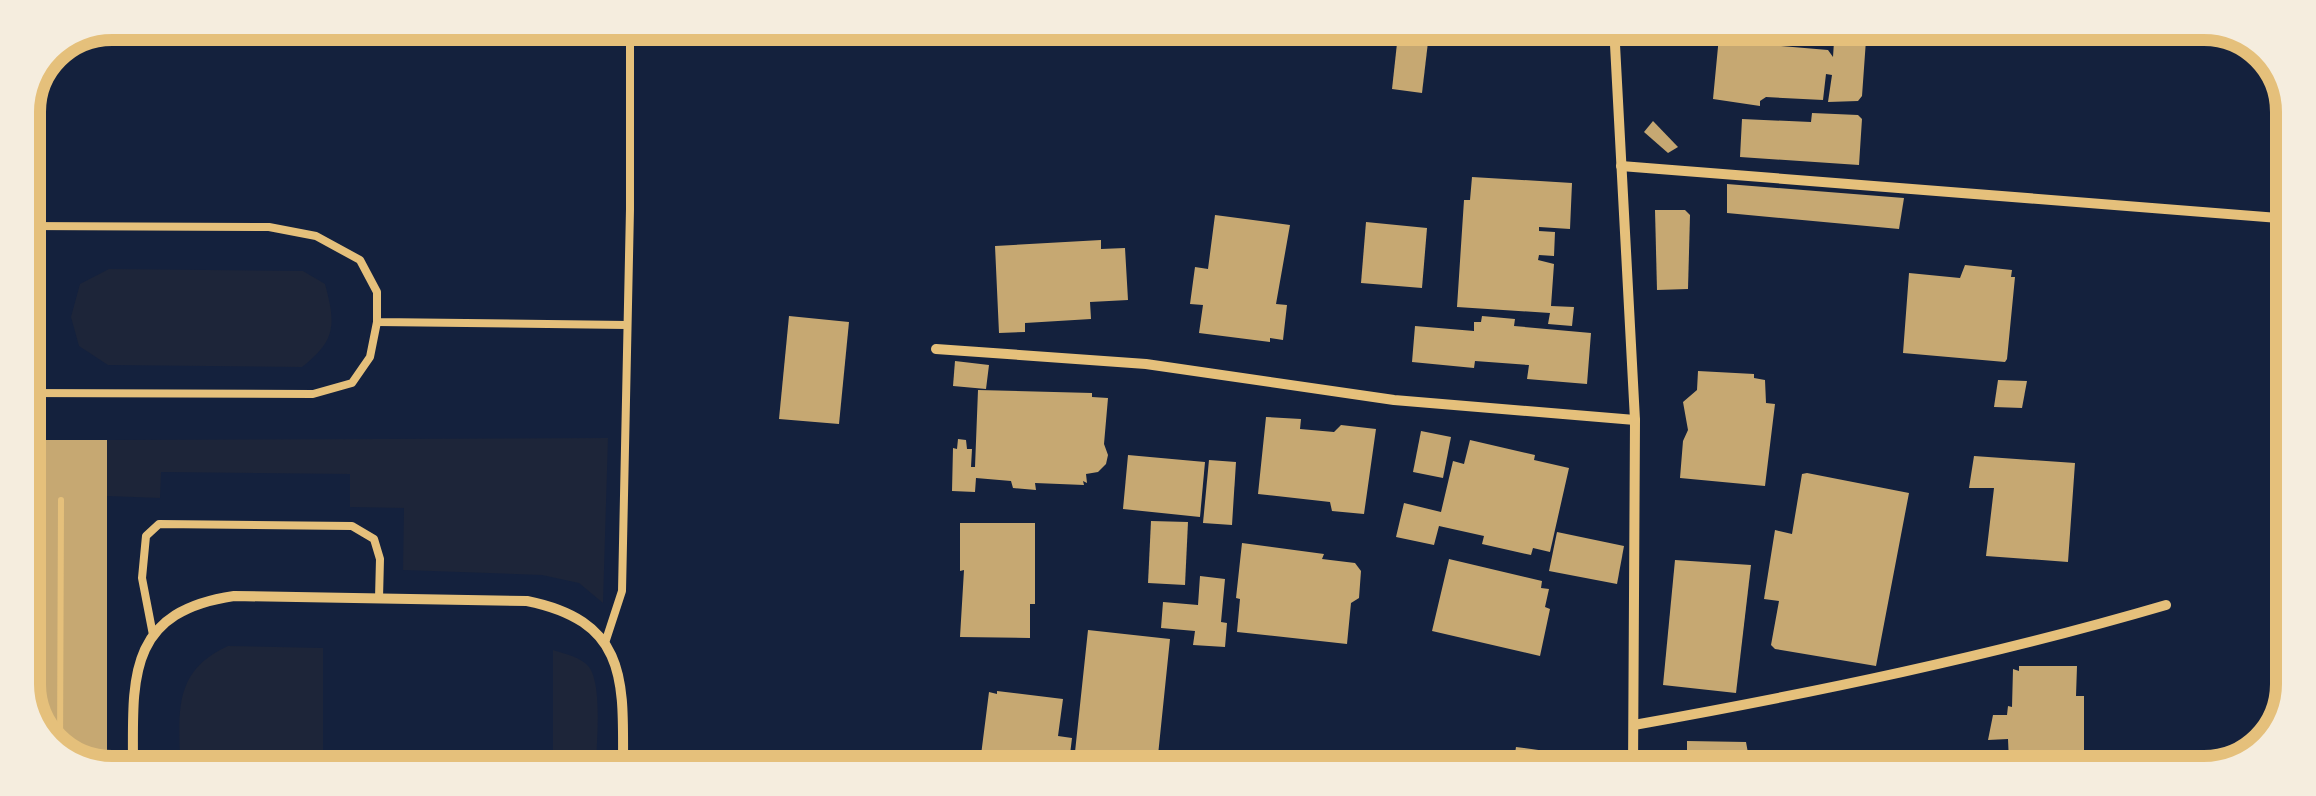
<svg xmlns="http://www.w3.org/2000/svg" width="2316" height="796" font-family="'DejaVu Sans',sans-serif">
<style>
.green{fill:#1d2539}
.building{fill:#c6a872}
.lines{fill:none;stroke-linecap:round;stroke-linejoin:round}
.path{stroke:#e5c07b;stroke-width:6}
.service{stroke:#e5c07b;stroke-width:8}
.minor{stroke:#e5c07b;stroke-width:10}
.rim{fill:none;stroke:#e5c07b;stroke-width:12}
</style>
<rect width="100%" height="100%" fill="#14213d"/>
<g class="green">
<path d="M109 269 303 271 325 284C336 325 336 340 302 367L108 365 79 346 71 317 80 284Z"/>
<polygon points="608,438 603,603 579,583 542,575 403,570 404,508 350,507 350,474 161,472 160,498 107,496 107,440"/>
<path d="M228 646 323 648V769H180C180 716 170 672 228 646Z"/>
<path d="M553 650C565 654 581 657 589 667 603 686 596 745 596 770H553Z"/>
</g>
<g class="building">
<polygon points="1399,25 1430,25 1422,93 1392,89"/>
<polygon points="1720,26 1783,26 1781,46 1828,50 1833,57 1835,26 1867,26 1862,96 1858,101 1828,102 1832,75 1826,74 1823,100 1766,97 1760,101 1760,106 1713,99"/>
<polygon points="1812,113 1858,115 1862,119 1859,165 1740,157 1742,119 1811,122"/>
<polygon points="1653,121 1678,147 1668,153 1644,132"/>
<polygon points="1472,177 1572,183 1570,229 1539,227 1539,231 1555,232 1554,256 1539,255 1538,260 1554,264 1551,306 1574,307 1572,326 1548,324 1550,313 1457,307 1464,200 1470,200"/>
<polygon points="1727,184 1904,198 1899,229 1727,213"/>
<polygon points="1655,210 1685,210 1690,215 1688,289 1657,290"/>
<polygon points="1215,215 1290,225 1276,304 1287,305 1283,340 1270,338 1270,342 1199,333 1203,305 1190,304 1195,267 1208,269"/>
<polygon points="1366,222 1427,228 1422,288 1361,283"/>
<polygon points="1101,240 1101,249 1125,248 1128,300 1090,302 1091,319 1025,323 1025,332 999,333 995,246"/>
<polygon points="1965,265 2012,270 2011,277 2015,277 2007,359 2005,362 1903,353 1909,273 1960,278"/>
<polygon points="789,316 849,322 839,424 779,419"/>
<polygon points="1482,316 1515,319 1514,326 1591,333 1587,384 1527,379 1529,365 1475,361 1474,368 1412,362 1415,326 1474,331 1474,322 1481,322"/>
<polygon points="955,361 989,365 986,389 953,386"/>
<polygon points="1698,371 1754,374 1754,378 1765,380 1766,403 1775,404 1765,486 1680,478 1683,441 1688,430 1683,402 1697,390"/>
<polygon points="1998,380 2027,381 2022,408 1994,407"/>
<polygon points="978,390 1092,393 1092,397 1108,398 1104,444 1108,455 1106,464 1098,472 1086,474 1087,483 1083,481 1084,485 1035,483 1036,490 1013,488 1011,481 976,478 975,492 952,491 953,448 957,449 958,439 966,440 967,449 972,449 971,467 975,467"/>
<polygon points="1266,417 1301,419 1300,429 1334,432 1341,425 1376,429 1364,514 1332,511 1330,502 1258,494"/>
<polygon points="1421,431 1451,437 1443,478 1413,472"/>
<polygon points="23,440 107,440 107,769 84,769 41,739 23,691"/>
<polygon points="1470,440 1535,455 1534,460 1569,468 1550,552 1533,548 1531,555 1482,544 1484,536 1439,526 1434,545 1396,537 1404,503 1441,512 1453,461 1464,464"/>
<polygon points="1128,455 1205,462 1200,517 1123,509"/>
<polygon points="1974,456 2075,463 2068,562 1986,556 1994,488 1969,488"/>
<polygon points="1209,460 1236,462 1232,525 1203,523"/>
<polygon points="1807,473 1909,493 1876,666 1775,649 1771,645 1779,601 1764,599 1775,530 1792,534 1802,474"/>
<polygon points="1151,521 1188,522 1185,585 1148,583"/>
<polygon points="960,523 1035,523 1035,604 1030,604 1030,638 960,637 964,570 960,571"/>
<polygon points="1557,532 1624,546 1617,584 1549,571"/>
<polygon points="1242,543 1324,554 1322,559 1355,563 1361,571 1359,598 1351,603 1347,644 1237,632 1240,599 1236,598"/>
<polygon points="1449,559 1542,581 1541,588 1549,589 1545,607 1550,609 1540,656 1432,631"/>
<polygon points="1675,560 1751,565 1736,693 1663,685"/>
<polygon points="1200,576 1225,579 1221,622 1227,623 1225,647 1193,645 1195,631 1161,628 1163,602 1198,605"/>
<polygon points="1088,630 1170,639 1157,765 1124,762 1125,757 1075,752"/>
<polygon points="2019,666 2077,666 2076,696 2084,696 2084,773 2017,773 2018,762 2009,762 2008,739 1988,740 1993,715 2007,715 2008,706 2012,707 2013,669 2019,671"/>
<polygon points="997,691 1063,699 1058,736 1072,738 1068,771 979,771 989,692 997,694"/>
<polygon points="1687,741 1746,742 1748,753 1769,754 1770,773 1680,772 1687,769"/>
<polygon points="1516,747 1589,757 1587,772 1512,772"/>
</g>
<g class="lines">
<polyline class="path" points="60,752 61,500"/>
<g class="service">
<polyline points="23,226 269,227 316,236 360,260 377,292 377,322 627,325"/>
<polyline points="23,393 313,394 352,383 370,357 377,322"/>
<polyline points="30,393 31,226"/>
<polyline points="153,635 142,578 146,536 159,524 352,526 374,539 380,559 379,598"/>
<polyline points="605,643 622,591 630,209 630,24"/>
</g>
<g class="minor">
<polyline points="1614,26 1635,420 1633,772"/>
<polyline points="1621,166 2292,219"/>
<polyline points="936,349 1146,364 1394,400 1635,420"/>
<path d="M1634 725C1813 693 1992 656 2166 605"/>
<path d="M133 769C133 680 125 612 234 596L527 601C630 622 623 683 623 770"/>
</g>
</g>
<path d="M0 0H2316V796H0ZM112 40H2204A72 72 0 0 1 2276 112V684A72 72 0 0 1 2204 756H112A72 72 0 0 1 40 684V112A72 72 0 0 1 112 40Z" fill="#f5edde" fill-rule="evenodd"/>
<path class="rim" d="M112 40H2204A72 72 0 0 1 2276 112V684A72 72 0 0 1 2204 756H112A72 72 0 0 1 40 684V112A72 72 0 0 1 112 40Z"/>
</svg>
